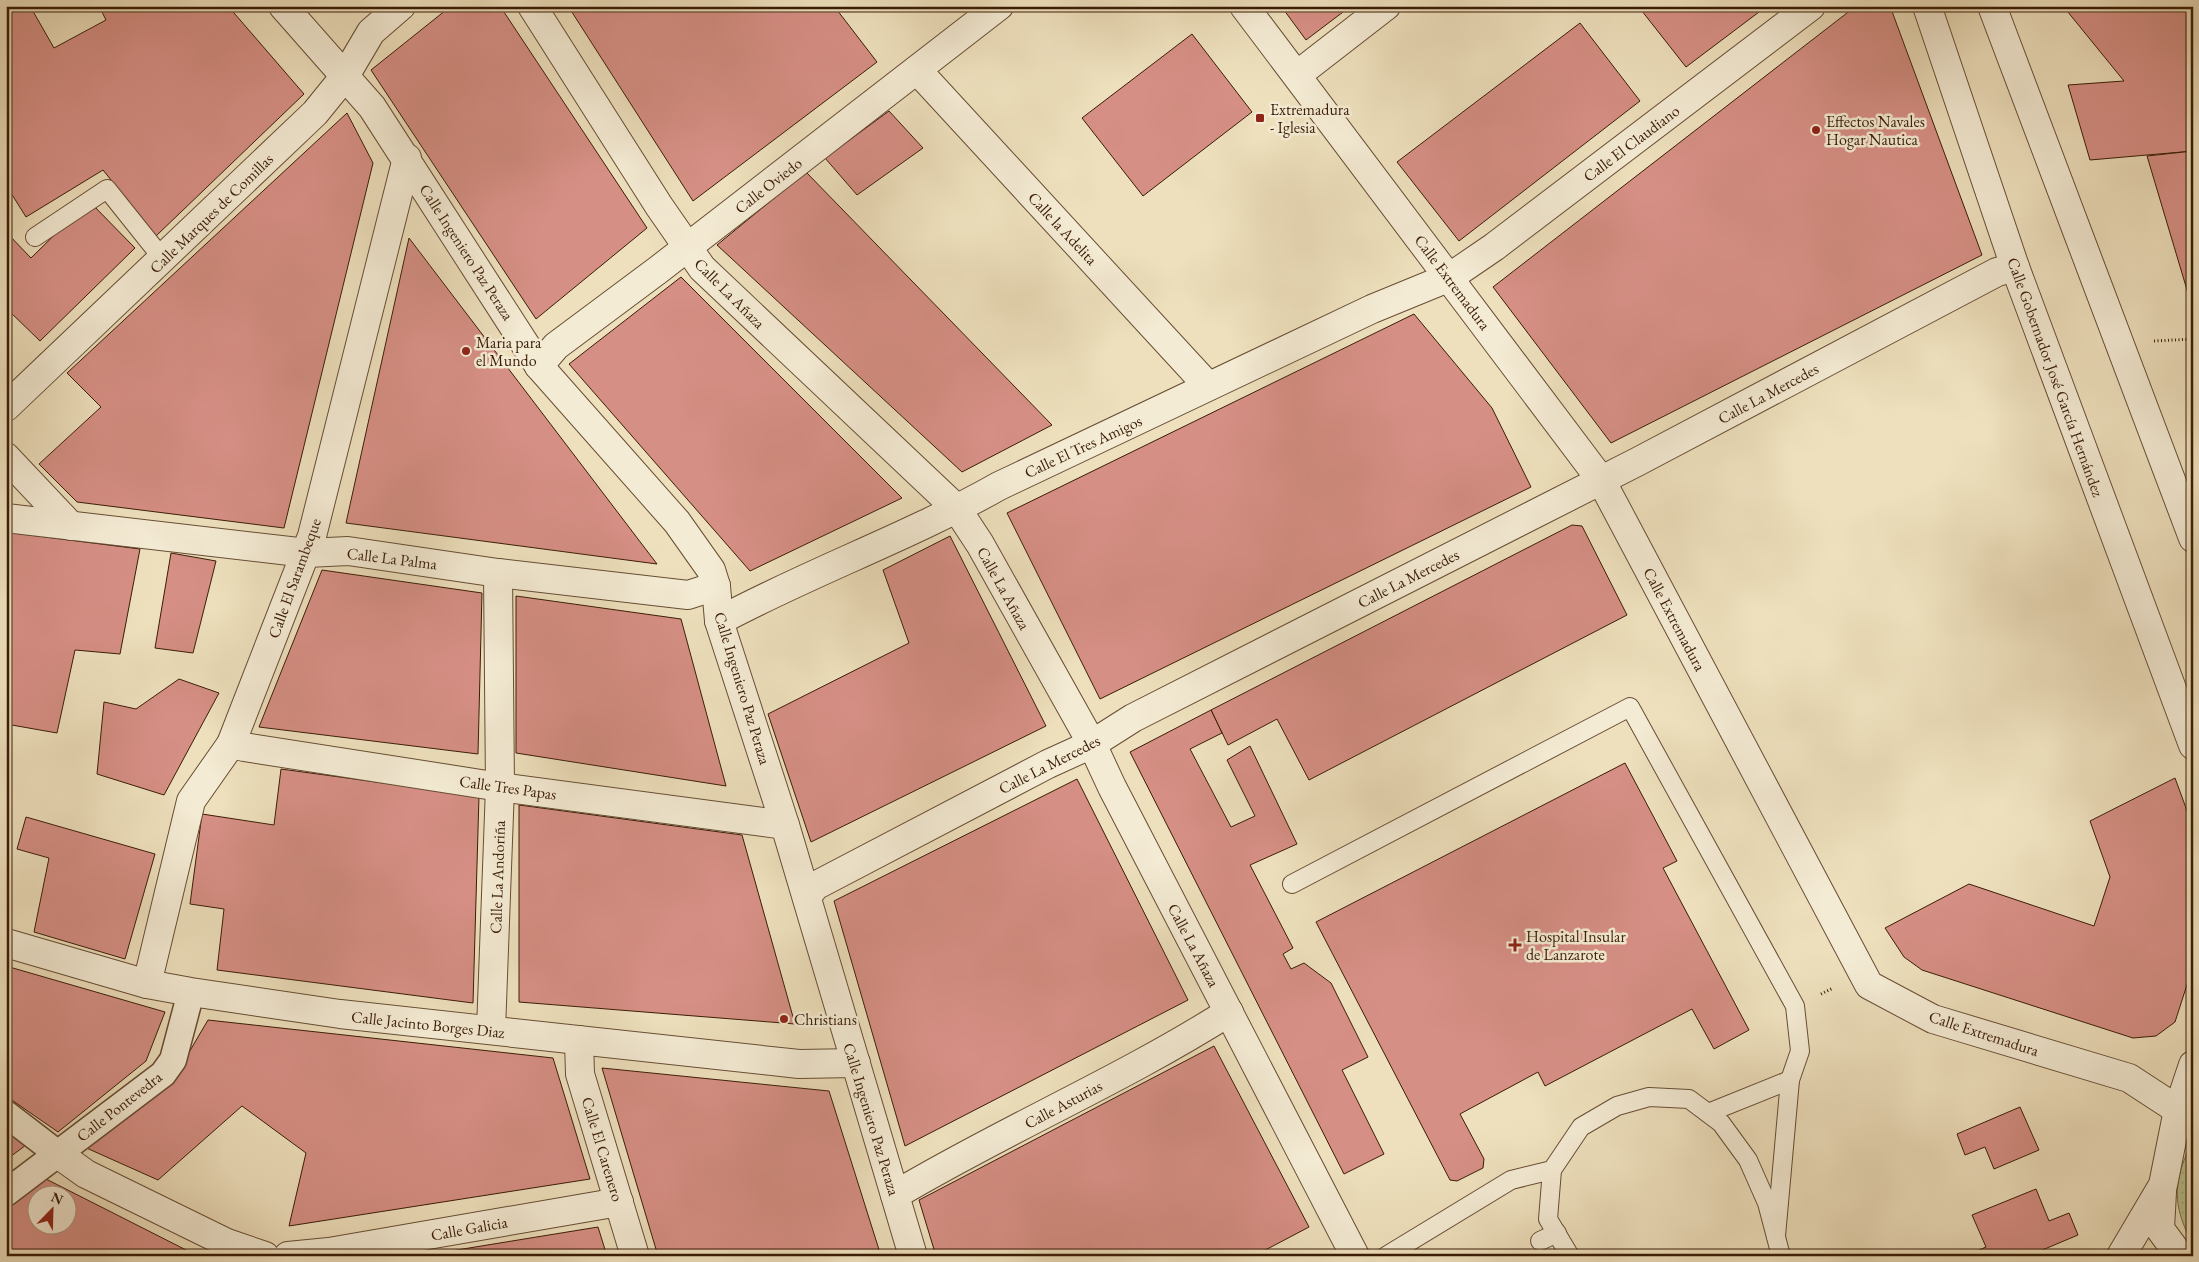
<svg xmlns="http://www.w3.org/2000/svg" width="2199" height="1262" font-family="'EB Garamond',serif">
<style>
.grass{fill:url(#grass-dots);stroke:#7a6f4a}
.building{fill:#d68f85;stroke:#3a1c06;fill-rule:evenodd}
.lines{fill:none;stroke-linecap:round;stroke-linejoin:round}
.service-casing{stroke:#674d34;stroke-width:20}
.pedestrian-casing{stroke:#674d34;stroke-width:29}
.minor-casing{stroke:#674d34;stroke-width:30}
.tertiary-casing{stroke:#674d34;stroke-width:30}
.path{stroke:#3a1c06;stroke-width:3;stroke-dasharray:1 2.5;stroke-linecap:butt}
.service{stroke:#f4ebd4;stroke-width:18}
.pedestrian{stroke:#f4ebd4;stroke-width:26}
.minor{stroke:#f4ebd4;stroke-width:28}
.tertiary{stroke:#f4ebd4;stroke-width:28}
.poi-dot{fill:#8f2418;stroke:#f4ebd4;stroke-width:2}
.labels{text-anchor:middle;stroke-width:5;stroke-linejoin:round;paint-order:stroke}
.poi-label{font-size:16px;fill:#3a1c06;stroke:#f4ebd4;text-anchor:start}
.street-label{font-size:16px;fill:#3a1c06;stroke:#f4ebd4}
</style>
<defs>
<pattern id="grass-dots" width="8" height="8" patternUnits="userSpaceOnUse" patternTransform="scale(1.25)"><rect width="8" height="8" fill="#bac28f"/><path d="M2 2h.1M6 6h.1" fill="none" stroke="#a1a67a" stroke-width="1.8" stroke-linecap="round"/></pattern>
</defs>
<rect width="100%" height="100%" fill="#eee0bd"/>
<filter id="stains"><feTurbulence type="fractalNoise" baseFrequency=".004" numOctaves="4"/><feColorMatrix values="0 0 0 0 .2 0 0 0 0 .09 0 0 0 0 .02 0 0 0 .5 -.17"/></filter>
<radialGradient id="worn" r=".72"><stop offset=".6" stop-color="#630" stop-opacity="0"/><stop offset="1" stop-color="#630" stop-opacity=".3"/></radialGradient>
<path class="grass" d="M2193 1141V1241C2187 1235 2185 1228 2182 1220 2172 1192 2179 1167 2193 1141Z"/>
<g class="building">
<polygon points="6,6 30,6 54,48 106,20 99,6 228,6 304,94 156,236 103,170 26,217 6,185"/>
<polygon points="451,6 500,6 647,228 536,319 371,70"/>
<polygon points="568,6 834,6 877,62 693,201"/>
<polygon points="1281,6 1351,6 1306,40"/>
<polygon points="1638,6 1767,6 1686,67"/>
<polygon points="1856,6 1890,6 1982,255 1611,443 1493,287"/>
<polygon points="2063,6 2193,6 2193,151 2090,160 2068,85 2124,81"/>
<polygon points="1580,23 1640,101 1459,241 1397,162"/>
<polygon points="1192,34 1252,112 1143,196 1082,118"/>
<polygon points="889,111 923,148 857,195 825,158"/>
<polygon points="347,113 373,163 284,528 77,502 39,464 101,407 67,373"/>
<polygon points="2193,151 2193,310 2147,156"/>
<polygon points="806,172 1052,425 962,472 717,245"/>
<polygon points="89,201 135,248 40,341 6,308 6,232 31,258"/>
<polygon points="409,238 657,564 346,523"/>
<polygon points="681,277 902,498 750,571 569,364"/>
<polygon points="1414,314 1492,408 1531,487 1100,699 1007,513"/>
<polygon points="1572,525 1582,526 1627,615 1309,780 1277,719 1228,745 1211,710"/>
<polygon points="6,532 140,549 120,654 75,650 57,733 6,724"/>
<polygon points="950,536 1046,726 811,842 768,714 909,643 883,570"/>
<polygon points="171,553 216,561 193,653 155,648"/>
<polygon points="322,570 482,593 478,754 259,727"/>
<polygon points="516,596 681,619 726,786 516,753"/>
<polygon points="179,679 219,693 164,795 97,774 104,702 136,709"/>
<polygon points="1211,710 1222,733 1190,749 1231,827 1255,816 1227,760 1250,746 1297,844 1250,865 1293,948 1283,954 1291,969 1304,963 1331,983 1368,1057 1342,1070 1384,1154 1344,1174 1130,752"/>
<polygon points="1625,763 1677,861 1663,868 1749,1030 1714,1049 1692,1009 1545,1086 1538,1072 1460,1114 1484,1159 1483,1168 1457,1181 1450,1180 1316,922"/>
<polygon points="281,769 479,796 473,1003 217,970 224,909 190,904 202,814 274,825"/>
<polygon points="2175,778 2193,827 2193,966 2175,1022 2156,1036 2133,1038 1922,970 1904,957 1885,928 1969,884 2094,926 2110,877 2090,821"/>
<polygon points="1077,779 1188,1000 905,1146 834,901"/>
<polygon points="519,805 742,835 795,1024 519,1002"/>
<polygon points="26,817 155,854 125,959 34,932 49,858 17,849"/>
<polygon points="6,966 165,1012 146,1061 58,1132 6,1096"/>
<polygon points="208,1020 553,1058 590,1179 289,1226 306,1153 242,1106 158,1180 82,1146 178,1071"/>
<polygon points="1214,1046 1309,1227 1254,1256 936,1256 919,1200"/>
<polygon points="602,1068 829,1091 881,1256 658,1256"/>
<polygon points="2020,1107 2039,1150 1994,1169 1985,1147 1965,1155 1957,1134"/>
<polygon points="6,1129 26,1145 6,1160"/>
<path d="M46 1179 198 1256H6V1210ZM38 1194H68V1224H38Z"/>
<polygon points="2036,1189 2049,1221 2069,1213 2078,1235 2028,1256 1965,1256 1986,1247 1972,1215"/>
<polygon points="598,1227 607,1256 420,1256"/>
</g>
<g class="lines">
<defs>
<g id="service">
<polyline points="35,237 107,189 163,259"/>
<polyline points="1292,884 1630,707 1795,1006 1800,1051 1790,1080 1776,1236"/>
<polyline points="1708,1113 1790,1080"/>
<polyline points="1552,1170 1548,1219 1570,1256"/>
<polyline points="1540,1241 1557,1233"/>
<polyline points="1386,1256 1511,1180 1552,1170 1581,1127 1617,1106 1649,1097 1689,1099 1721,1123 1748,1160 1767,1203 1781,1256"/>
</g>
<g id="pedestrian">
<polyline points="6,1114 58,1154"/>
<polyline points="6,1193 163,1074 173,1060 191,992"/>
</g>
<g id="minor">
<polyline points="283,6 372,107 539,366 677,522 711,570 716,586 719,621 785,825 913,1256"/>
<polyline points="532,6 659,206 702,268 957,509 980,544 1092,744 1112,787 1355,1256"/>
<polyline points="1244,6 1601,480 1869,985 1933,1019 2129,1078 2178,1110"/>
<polyline points="917,70 1208,386"/>
<polyline points="1297,75 1386,6"/>
<polyline points="539,366 556,346 658,270 999,6"/>
<polyline points="6,407 315,113 345,76 371,32 401,6"/>
<polyline points="6,457 71,526"/>
<polyline points="6,518 307,553 348,551 498,573 688,595 716,586"/>
<path d="M719 621C810 572 909 537 999 486L1372 309 1450 277 1494 247 1811 6"/>
<polyline points="231,744 244,747 500,787 785,825"/>
<polyline points="807,897 815,886 1048,764 1092,744 1133,718 1637,462 1997,272 2015,267"/>
<polyline points="6,943 147,984 191,992 340,1014 799,1064 856,1063"/>
<polyline points="147,984 191,801 231,744 312,536 407,158"/>
<polyline points="491,1030 500,787 498,573"/>
<polyline points="579,1040 580,1074 635,1256"/>
<polyline points="58,1154 86,1174 227,1243 265,1256"/>
<path d="M895 1195C1004 1130 1122 1080 1229 1012"/>
<polyline points="288,1256 329,1252 619,1202"/>
</g>
<g id="tertiary">
<polyline points="1927,6 2015,267 2193,745"/>
<polyline points="1992,6 2193,538"/>
<polyline points="2162,1192 2160,1229 2180,1256"/>
<polyline points="2121,1256 2163,1185 2178,1110 2193,1065"/>
</g>
</defs>
<use href="#service" class="service-casing"/>
<use href="#pedestrian" class="pedestrian-casing"/>
<use href="#minor" class="minor-casing"/>
<use href="#tertiary" class="tertiary-casing"/>
<g class="path">
<polyline points="2154,341 2193,339"/>
<polyline points="1821,994 1833,988"/>
</g>
<use href="#service" class="service"/>
<use href="#pedestrian" class="pedestrian"/>
<use href="#minor" class="minor"/>
<use href="#tertiary" class="tertiary"/>
</g>
<g class="poi-dot">
<rect x="1255" y="113" width="10" height="10" rx="2.5"/>
<circle cx="1816" cy="130" r="5"/>
<circle cx="466" cy="351" r="5"/>
<path d="M1512.5 937.5h5v5h5v5h-5v5h-5v-5h-5v-5h5z"/>
<circle cx="784" cy="1019" r="5"/>
</g>
<g class="labels">
<g class="poi-label">
<text x="1270" y="115">Extremadura<tspan x="1270" dy="18">- Iglesia</tspan></text>
<text x="1826" y="127">Effectos Navales<tspan x="1826" dy="18">Hogar Nautica</tspan></text>
<text x="476" y="348">Maria para<tspan x="476" dy="18">el Mundo</tspan></text>
<text x="1526" y="942">Hospital Insular<tspan x="1526" dy="18">de Lanzarote</tspan></text>
<text x="794" y="1025">Christians</text>
</g>
<g class="street-label">
<text transform="translate(1631 143) rotate(-37)" y="6">Calle El Claudiano</text>
<text transform="translate(768 185) rotate(-38)" y="6">Calle Oviedo</text>
<text transform="translate(211 213) rotate(-44)" y="6">Calle Marques de Comillas</text>
<text transform="translate(1063 228) rotate(47)" y="6">Calle la Adelita</text>
<text transform="translate(467 252) rotate(57)" y="6">Calle Ingeniero Paz Peraza</text>
<text transform="translate(1453 282) rotate(53)" y="6">Calle Extremadura</text>
<text transform="translate(730 293) rotate(45)" y="6">Calle La Añaza</text>
<text transform="translate(2056 377) rotate(70)" y="6">Calle Gobernador José García Hernández</text>
<text transform="translate(1768 393) rotate(-28)" y="6">Calle La Mercedes</text>
<text transform="translate(1083 446) rotate(-25)" y="6">Calle El Tres Amigos</text>
<text transform="translate(392 558) rotate(7)" y="6">Calle La Palma</text>
<text transform="translate(294 578) rotate(-70)" y="6">Calle El Sarambeque</text>
<text transform="translate(1408 578) rotate(-27)" y="6">Calle La Mercedes</text>
<text transform="translate(1004 588) rotate(61)" y="6">Calle La Añaza</text>
<text transform="translate(1675 619) rotate(62)" y="6">Calle Extremadura</text>
<text transform="translate(743 688) rotate(73)" y="6">Calle Ingeniero Paz Peraza</text>
<text transform="translate(1049 764) rotate(-27)" y="6">Calle La Mercedes</text>
<text transform="translate(508 787) rotate(8)" y="6">Calle Tres Papas</text>
<text transform="translate(497 877) rotate(-88)" y="6">Calle La Andoriña</text>
<text transform="translate(1194 945) rotate(62)" y="6">Calle La Añaza</text>
<text transform="translate(428 1024) rotate(6)" y="6">Calle Jacinto Borges Diaz</text>
<text transform="translate(1984 1033) rotate(18)" y="6">Calle Extremadura</text>
<text transform="translate(1063 1104) rotate(-28)" y="6">Calle Asturias</text>
<text transform="translate(119 1106) rotate(-38)" y="6">Calle Pontevedra</text>
<text transform="translate(872 1119) rotate(73)" y="6">Calle Ingeniero Paz Peraza</text>
<text transform="translate(603 1149) rotate(73)" y="6">Calle El Carenero</text>
<text transform="translate(469 1228) rotate(-10)" y="6">Calle Galicia</text>
</g>
</g>
<rect width="2199" height="1262" fill="none" stroke="#eee0bd" stroke-width="25"/>
<rect x="8" y="8" width="2184" height="1247" fill="none" stroke="#3a1c06" stroke-width="2.5"/>
<rect x="12" y="12" width="2174" height="1237" fill="none" stroke="#3a1c06"/>
<g transform="translate(52 1210) rotate(23)"><circle r="24" fill="#f4ebd4" stroke="#aa9882"/>
<path d="M0-4L9 19L0 12L-9 19Z" fill="#8f2418"/>
<text y="-8" font-size="14" font-weight="bold" text-anchor="middle" fill="#3a1c06">N</text>
</g>
<rect width="100%" height="100%" filter="url(#stains)"/>
<rect width="100%" height="100%" fill="url(#worn)"/>
</svg>
